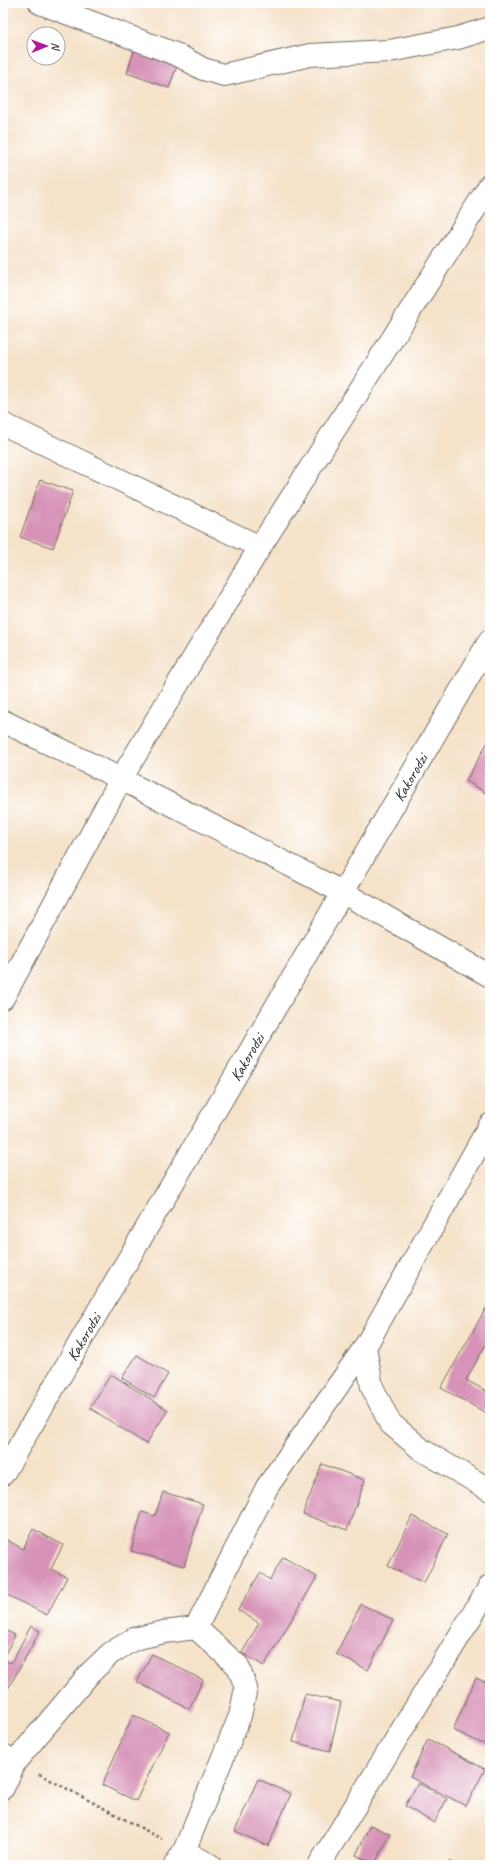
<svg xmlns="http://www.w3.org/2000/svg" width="493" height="1868" font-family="Caveat,sans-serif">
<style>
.building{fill:#d793b7}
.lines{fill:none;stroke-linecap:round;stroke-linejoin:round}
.street-casing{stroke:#726b62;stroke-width:24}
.path{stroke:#726b62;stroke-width:2.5;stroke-dasharray:3 3;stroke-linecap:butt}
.street{stroke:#fff;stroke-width:22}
.labels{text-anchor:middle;stroke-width:3;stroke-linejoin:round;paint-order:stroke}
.street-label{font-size:16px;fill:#2b2b2b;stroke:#fff}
</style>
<rect width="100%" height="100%" fill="#fff"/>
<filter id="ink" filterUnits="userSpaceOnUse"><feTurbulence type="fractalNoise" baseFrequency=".025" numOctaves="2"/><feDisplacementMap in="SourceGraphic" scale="8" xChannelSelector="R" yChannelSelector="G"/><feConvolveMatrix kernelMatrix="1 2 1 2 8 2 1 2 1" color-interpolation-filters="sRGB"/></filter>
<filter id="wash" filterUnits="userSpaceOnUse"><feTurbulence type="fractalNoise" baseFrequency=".012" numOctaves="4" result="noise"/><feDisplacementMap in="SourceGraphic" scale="16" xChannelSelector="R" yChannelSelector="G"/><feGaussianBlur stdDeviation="0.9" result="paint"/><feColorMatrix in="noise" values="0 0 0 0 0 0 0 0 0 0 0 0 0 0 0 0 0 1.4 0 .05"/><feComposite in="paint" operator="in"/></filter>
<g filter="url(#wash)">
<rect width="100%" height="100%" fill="#f5e2c9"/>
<g id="blocks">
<g class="building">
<polygon points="135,48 178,63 169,88 127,73"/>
<polygon points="40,480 73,491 53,548 20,537"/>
<polygon points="490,738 490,795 466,781"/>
<polygon points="487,1306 490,1308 490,1337 466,1380 490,1393 490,1415 441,1388"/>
<polygon points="137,1355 168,1374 154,1398 122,1378"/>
<polygon points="111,1374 168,1410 146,1444 90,1408"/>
<polygon points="322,1464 365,1480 347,1530 303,1514"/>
<polygon points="163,1492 203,1504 184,1566 131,1551 142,1512 155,1516"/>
<polygon points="412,1516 448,1534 424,1583 388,1566"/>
<polygon points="33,1529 63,1545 51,1569 67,1577 47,1615 3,1593 3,1548 7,1540 23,1549"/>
<polygon points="283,1557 317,1577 264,1666 242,1653 259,1623 238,1610 260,1573 270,1580"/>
<polygon points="361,1604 393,1620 368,1670 336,1654"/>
<polygon points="31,1626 40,1631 3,1698 3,1659 11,1663"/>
<polygon points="3,1629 15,1635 3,1658"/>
<polygon points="152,1654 203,1680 189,1709 137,1682"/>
<polygon points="476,1678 490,1684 490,1747 453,1730"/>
<polygon points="305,1694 341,1702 330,1751 293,1742"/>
<polygon points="133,1715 169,1732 136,1801 102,1785"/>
<polygon points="428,1739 485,1769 466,1806 410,1777"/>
<polygon points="258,1779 291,1794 268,1846 235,1831"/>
<polygon points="418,1783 447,1799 434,1823 405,1806"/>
<polygon points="370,1825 390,1834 375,1864 356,1855"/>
<polygon points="450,1861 456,1865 447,1865"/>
</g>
</g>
</g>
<g filter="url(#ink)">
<use href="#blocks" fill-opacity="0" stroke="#726b62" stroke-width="1"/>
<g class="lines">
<defs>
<g id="street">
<polyline points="40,3 178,55 203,69 224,75 310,55 389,51 458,38 490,28"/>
<polyline points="3,424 260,547"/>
<polyline points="3,721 121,779 342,892 490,976"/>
<polyline points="3,998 121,779 260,547 490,185"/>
<polyline points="490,1125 365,1347 372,1387 390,1423 422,1450 490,1490"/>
<path id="s1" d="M3 1474 490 640"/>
<polyline points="3,1755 15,1762 91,1672 111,1653 134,1639 164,1632 196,1628 267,1487 365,1347"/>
<polyline points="3,1788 15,1762"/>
<polyline points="184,1851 210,1865"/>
<polyline points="175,1865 184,1851 240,1716 246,1688 238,1666 196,1628"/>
<polyline points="319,1865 490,1586"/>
</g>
</defs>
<use href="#street" class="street-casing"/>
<polyline class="path" points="39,1774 162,1839"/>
<use href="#street" class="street"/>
</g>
</g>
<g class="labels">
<g class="street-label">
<text dy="6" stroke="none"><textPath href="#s1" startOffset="807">Kakorodzi</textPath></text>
<text dy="6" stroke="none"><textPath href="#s1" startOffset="483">Kakorodzi</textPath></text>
<text dy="6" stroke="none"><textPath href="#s1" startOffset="159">Kakorodzi</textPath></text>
</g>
</g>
<rect width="493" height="1868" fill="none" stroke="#fff" stroke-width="16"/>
<g transform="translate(46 46) rotate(89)"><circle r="19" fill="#ffffff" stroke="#aaaaaa"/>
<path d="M0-3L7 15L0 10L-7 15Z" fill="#b5179e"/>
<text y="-6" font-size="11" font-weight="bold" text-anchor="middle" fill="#2b2b2b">N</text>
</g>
</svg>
